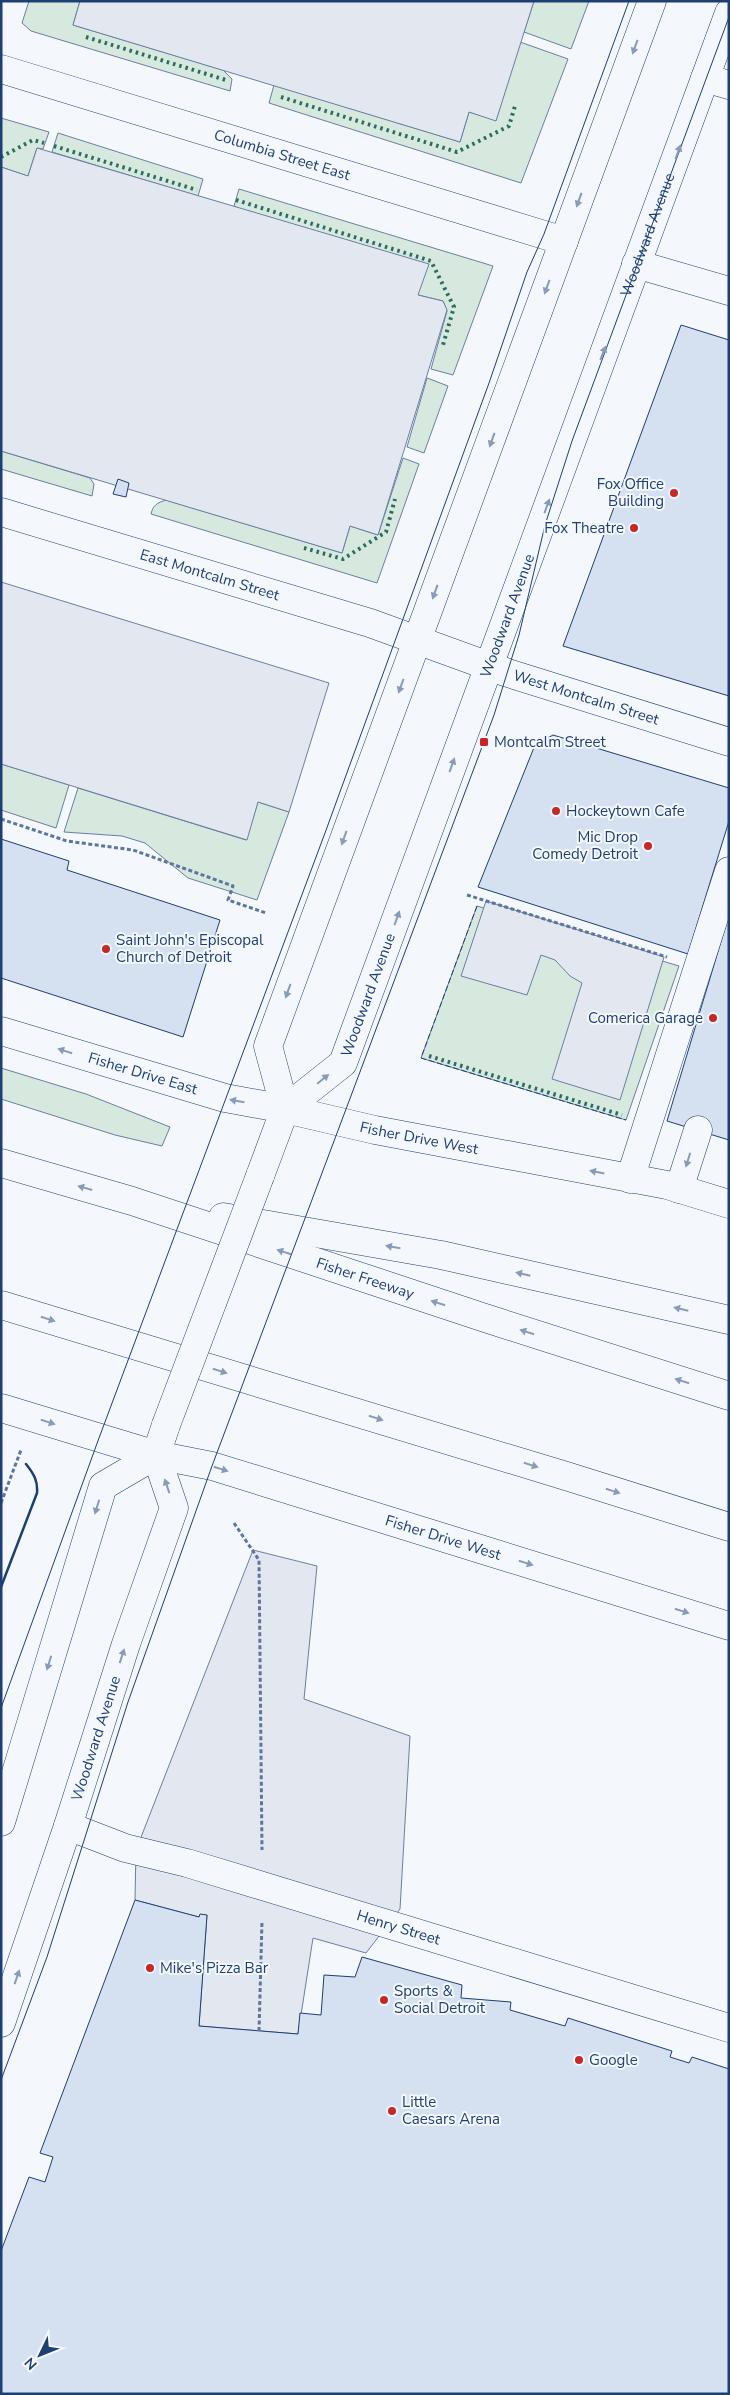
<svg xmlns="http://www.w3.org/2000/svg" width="730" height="2395" font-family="'Nunito Sans',sans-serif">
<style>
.green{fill:#d7e8df;stroke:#687fa3}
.parking{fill:#e3e8f0;stroke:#687fa3}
.building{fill:#d5e0f0;stroke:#1d3f73}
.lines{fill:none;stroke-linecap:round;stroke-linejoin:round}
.minor-casing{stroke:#1d3f73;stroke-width:29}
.major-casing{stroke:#1d3f73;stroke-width:29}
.highway-casing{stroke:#1d3f73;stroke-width:29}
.path{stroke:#5e769c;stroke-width:3;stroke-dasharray:4 2.5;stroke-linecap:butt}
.minor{stroke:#f4f7fb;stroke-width:28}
.major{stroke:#f4f7fb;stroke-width:28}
.highway{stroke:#f4f7fb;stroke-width:28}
.tram{stroke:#1d3f73;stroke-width:1}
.major-bridge-casing{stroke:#1d3f73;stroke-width:29;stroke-linecap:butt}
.major-bridge{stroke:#f4f7fb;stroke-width:28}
.hedge{stroke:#2c6c60;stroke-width:4;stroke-dasharray:2.5 4;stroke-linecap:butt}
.fence{stroke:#1d3f73;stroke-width:1;stroke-dasharray:6 2.5;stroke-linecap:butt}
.wall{stroke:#1d3f73;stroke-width:2.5}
.oneway{fill:#889bb7}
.poi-dot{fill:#c62828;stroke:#f4f7fb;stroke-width:2}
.labels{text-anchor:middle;stroke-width:4;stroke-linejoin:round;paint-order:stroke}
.street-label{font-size:15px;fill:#1d3f73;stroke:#f4f7fb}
.poi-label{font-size:15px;fill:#1d3f73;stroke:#f4f7fb;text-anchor:start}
</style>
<rect width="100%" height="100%" fill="#f4f7fb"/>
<g class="green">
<polygon points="29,1 80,1 73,25 223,70 232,79 230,91 31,31 22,23"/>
<polygon points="534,1 589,1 571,49 524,32"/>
<polygon points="520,42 568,59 521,183 269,103 274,85 460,142 469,112 496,120"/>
<polygon points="1,118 49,132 43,149 37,148 28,176 1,167"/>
<polygon points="58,133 203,179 198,196 52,152"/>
<polygon points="239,189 493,266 453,375 431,369 447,311 443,301 418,295 234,206"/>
<polygon points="427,378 448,386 424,453 407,447"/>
<polygon points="1,451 90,478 94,484 92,496 1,469"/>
<path d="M403 458 419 464 377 583 151 514C153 505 157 503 166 500L342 553 350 526 378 535Z"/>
<polygon points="1,764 69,785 56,828 1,810"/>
<polygon points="78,788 246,840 258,802 289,812 257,900 188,878 145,843 122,836 64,832"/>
<polygon points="477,906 679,966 626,1120 421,1058"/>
<polygon points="1,1068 86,1094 170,1127 162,1146 115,1135 1,1099"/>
</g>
<g class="parking">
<polygon points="80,1 534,1 496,121 469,112 460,142 73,25"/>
<polygon points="37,148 429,264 418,295 443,301 447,310 378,535 350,526 342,553 1,451 1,167 28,176"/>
<polygon points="1,582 329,683 289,812 258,802 247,840 1,764"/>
<polygon points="486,901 664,957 620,1100 552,1079 582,983 570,976 555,960 541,955 527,995 461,976"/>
<polygon points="253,1550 317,1566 304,1699 410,1736 400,1909 366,1953 313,1938 298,2034 199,2026 207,1915 199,1917 135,1900 136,1850"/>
</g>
<g class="building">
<polygon points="681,325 729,340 729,696 563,646"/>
<polygon points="118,479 129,483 126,497 113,494"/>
<polygon points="553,735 729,788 729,821 688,954 478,887 535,745"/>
<polygon points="1,839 69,861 67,870 220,920 183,1037 1,978"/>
<polygon points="729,915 729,1140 667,1121"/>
<polygon points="135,1900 199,1917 200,1914 207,1915 199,2026 298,2034 300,2013 321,2015 324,1975 355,1977 362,1957 462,1985 461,1998 511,2002 510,2010 565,2026 568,2018 672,2051 670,2057 689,2063 692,2057 729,2069 729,2394 1,2394 1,2251 29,2177 45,2182 53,2157 40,2153"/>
</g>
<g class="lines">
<defs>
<g id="minor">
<path id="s1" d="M1 69 564 241"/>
<polyline points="705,78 729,85"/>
<polyline points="636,264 729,291"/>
<path id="s2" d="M1 512 370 623 508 673 729 742"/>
<path id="s3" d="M1 1031 225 1098 285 1109 375 1130 667 1185 729 1204"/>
<polyline points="630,1179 729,871"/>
<polyline points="679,1189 698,1130"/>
<path id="s4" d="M1 1408 156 1455 212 1466 729 1626"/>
<path id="s5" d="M68 1826 125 1848 187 1863 729 2028"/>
</g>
<g id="major">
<polyline points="285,1109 268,1046 652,1"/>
<path id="s6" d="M260 1176 285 1109 343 1063 729 13"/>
<polyline points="1,1822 103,1486 156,1455"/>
<path id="s7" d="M1 2023 68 1826 126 1644 174 1508 156 1455 166 1425"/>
</g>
<g id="highway">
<path id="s8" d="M1 1163 132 1201 485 1318 729 1396"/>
<polyline points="223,1217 441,1255 729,1320"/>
<polyline points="1,1305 566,1476 729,1527"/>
</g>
</defs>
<use href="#minor" class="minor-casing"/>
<use href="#major" class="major-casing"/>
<use href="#highway" class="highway-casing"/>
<g class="path">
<polyline points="1,819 67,841 133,850 233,886 228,900 266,913"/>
<polyline points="467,895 667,957"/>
<polyline points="1,1503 21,1450"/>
<polyline points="234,1523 259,1560 262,1850"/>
<polyline points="259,2031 262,1921"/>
</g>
<use href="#minor" class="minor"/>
<use href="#major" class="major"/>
<use href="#highway" class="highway"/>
<g class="tram">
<polyline points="1,1708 99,1438 325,833 489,383 527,272 544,234 629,1"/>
<polyline points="1,2080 47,1957 128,1702 212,1466 494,715 519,635 545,525 572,441 729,17"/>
</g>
<defs>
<polyline id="major-bridge" points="166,1425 260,1176"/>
</defs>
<use href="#major-bridge" class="major-bridge-casing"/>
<use href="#major-bridge" class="major-bridge"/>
<g class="hedge">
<polyline points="86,37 226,80"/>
<polyline points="281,97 457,152 509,126 515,106"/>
<polyline points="54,146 197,190"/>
<polyline points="1,157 33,140 44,143"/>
<polyline points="236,200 431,261 454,307 443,345"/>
<polyline points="304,548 343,559 386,532 395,499"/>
<polyline points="429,1056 622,1115"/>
</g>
<polyline class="fence" points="477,906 421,1058 626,1120"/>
<path class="wall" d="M1 1587 37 1493C38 1481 34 1474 26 1464"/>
</g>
<defs><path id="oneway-solid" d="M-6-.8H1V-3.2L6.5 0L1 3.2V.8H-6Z" transform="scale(1.25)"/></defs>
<g class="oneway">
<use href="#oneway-solid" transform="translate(635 47) rotate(110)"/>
<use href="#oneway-solid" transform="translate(678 152) rotate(-70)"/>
<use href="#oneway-solid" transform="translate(579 200) rotate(110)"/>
<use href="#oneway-solid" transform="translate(547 287) rotate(110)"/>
<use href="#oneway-solid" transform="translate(603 353) rotate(-69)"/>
<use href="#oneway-solid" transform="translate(492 440) rotate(110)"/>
<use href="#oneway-solid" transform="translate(547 506) rotate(-70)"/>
<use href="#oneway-solid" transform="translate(435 592) rotate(110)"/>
<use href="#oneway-solid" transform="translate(401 686) rotate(110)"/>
<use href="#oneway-solid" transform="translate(452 765) rotate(-70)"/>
<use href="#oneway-solid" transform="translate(344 838) rotate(110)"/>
<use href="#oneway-solid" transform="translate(397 918) rotate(-70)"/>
<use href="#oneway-solid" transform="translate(288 991) rotate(110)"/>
<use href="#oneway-solid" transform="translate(65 1051) rotate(-163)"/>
<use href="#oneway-solid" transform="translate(323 1079) rotate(-39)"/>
<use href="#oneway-solid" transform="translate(237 1101) rotate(-170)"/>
<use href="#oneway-solid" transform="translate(688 1160) rotate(107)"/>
<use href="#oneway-solid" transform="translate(597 1172) rotate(-169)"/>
<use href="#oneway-solid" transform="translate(85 1188) rotate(-164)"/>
<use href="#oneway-solid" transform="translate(393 1247) rotate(-170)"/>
<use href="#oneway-solid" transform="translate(284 1252) rotate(-162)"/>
<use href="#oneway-solid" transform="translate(523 1274) rotate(-167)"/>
<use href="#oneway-solid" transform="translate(438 1303) rotate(-162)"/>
<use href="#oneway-solid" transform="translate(681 1309) rotate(-167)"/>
<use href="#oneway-solid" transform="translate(48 1319) rotate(17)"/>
<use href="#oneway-solid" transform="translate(527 1332) rotate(-162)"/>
<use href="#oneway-solid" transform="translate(220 1371) rotate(17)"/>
<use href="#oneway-solid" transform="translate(682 1381) rotate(-162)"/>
<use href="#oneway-solid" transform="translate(376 1418) rotate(17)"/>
<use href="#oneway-solid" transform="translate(48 1422) rotate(17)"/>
<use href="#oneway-solid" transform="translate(531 1465) rotate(17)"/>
<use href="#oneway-solid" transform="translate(221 1469) rotate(17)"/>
<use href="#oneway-solid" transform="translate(167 1486) rotate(-109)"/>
<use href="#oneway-solid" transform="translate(613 1491) rotate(18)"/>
<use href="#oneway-solid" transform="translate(97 1507) rotate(107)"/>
<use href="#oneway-solid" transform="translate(526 1563) rotate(17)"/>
<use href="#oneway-solid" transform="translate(682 1611) rotate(17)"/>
<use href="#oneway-solid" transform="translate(122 1656) rotate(-72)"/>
<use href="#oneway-solid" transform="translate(49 1663) rotate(107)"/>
<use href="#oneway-solid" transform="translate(17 1977) rotate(-71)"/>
</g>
<g class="poi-dot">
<circle cx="674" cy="493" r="5"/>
<circle cx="634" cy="528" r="5"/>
<rect x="479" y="737" width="10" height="10" rx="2.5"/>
<circle cx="556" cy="811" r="5"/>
<circle cx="648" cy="846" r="5"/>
<circle cx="106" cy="949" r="5"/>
<circle cx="713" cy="1018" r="5"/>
<circle cx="150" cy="1968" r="5"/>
<circle cx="384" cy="2000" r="5"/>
<circle cx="579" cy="2060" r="5"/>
<circle cx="392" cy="2111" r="5"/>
</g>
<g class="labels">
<g class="street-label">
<text dy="5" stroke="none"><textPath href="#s1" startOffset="294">Columbia Street East</textPath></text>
<text dy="5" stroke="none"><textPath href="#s6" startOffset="1028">Woodward Avenue</textPath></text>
<text dy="5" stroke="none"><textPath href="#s2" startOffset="218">East Montcalm Street</textPath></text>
<text dy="5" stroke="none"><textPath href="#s6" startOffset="622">Woodward Avenue</textPath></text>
<text dy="5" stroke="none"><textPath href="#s2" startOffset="614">West Montcalm Street</textPath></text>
<text dy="5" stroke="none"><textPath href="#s6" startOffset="218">Woodward Avenue</textPath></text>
<text dy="5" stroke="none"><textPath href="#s3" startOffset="148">Fisher Drive East</textPath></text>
<text dy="5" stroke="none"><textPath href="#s3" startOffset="432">Fisher Drive West</textPath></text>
<text dy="5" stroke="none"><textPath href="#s8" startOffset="382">Fisher Freeway</textPath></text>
<text dy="5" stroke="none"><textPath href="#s4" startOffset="461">Fisher Drive West</textPath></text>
<text dy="5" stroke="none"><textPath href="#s7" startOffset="300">Woodward Avenue</textPath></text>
<text dy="5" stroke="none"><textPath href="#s5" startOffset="346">Henry Street</textPath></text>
</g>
<g class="poi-label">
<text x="664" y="489" text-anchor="end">Fox Office<tspan x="664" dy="17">Building</tspan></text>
<text x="624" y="533" text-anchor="end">Fox Theatre</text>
<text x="494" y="747">Montcalm Street</text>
<text x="566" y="816">Hockeytown Cafe</text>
<text x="638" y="842" text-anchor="end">Mic Drop<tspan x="638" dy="17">Comedy Detroit</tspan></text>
<text x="116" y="945">Saint John's Episcopal<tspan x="116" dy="17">Church of Detroit</tspan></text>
<text x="703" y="1023" text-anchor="end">Comerica Garage</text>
<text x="160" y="1973">Mike's Pizza Bar</text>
<text x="394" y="1996">Sports &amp;<tspan x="394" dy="17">Social Detroit</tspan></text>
<text x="589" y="2065">Google</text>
<text x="402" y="2107">Little<tspan x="402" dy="17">Caesars Arena</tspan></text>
</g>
</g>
<rect width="730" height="2395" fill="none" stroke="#1d3f73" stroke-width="5"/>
<g transform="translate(40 2355) rotate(227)" stroke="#f4f7fb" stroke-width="4" paint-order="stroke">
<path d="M0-4L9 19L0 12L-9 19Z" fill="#1d3f73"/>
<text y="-8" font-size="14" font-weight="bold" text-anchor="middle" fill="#1d3f73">N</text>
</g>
</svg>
